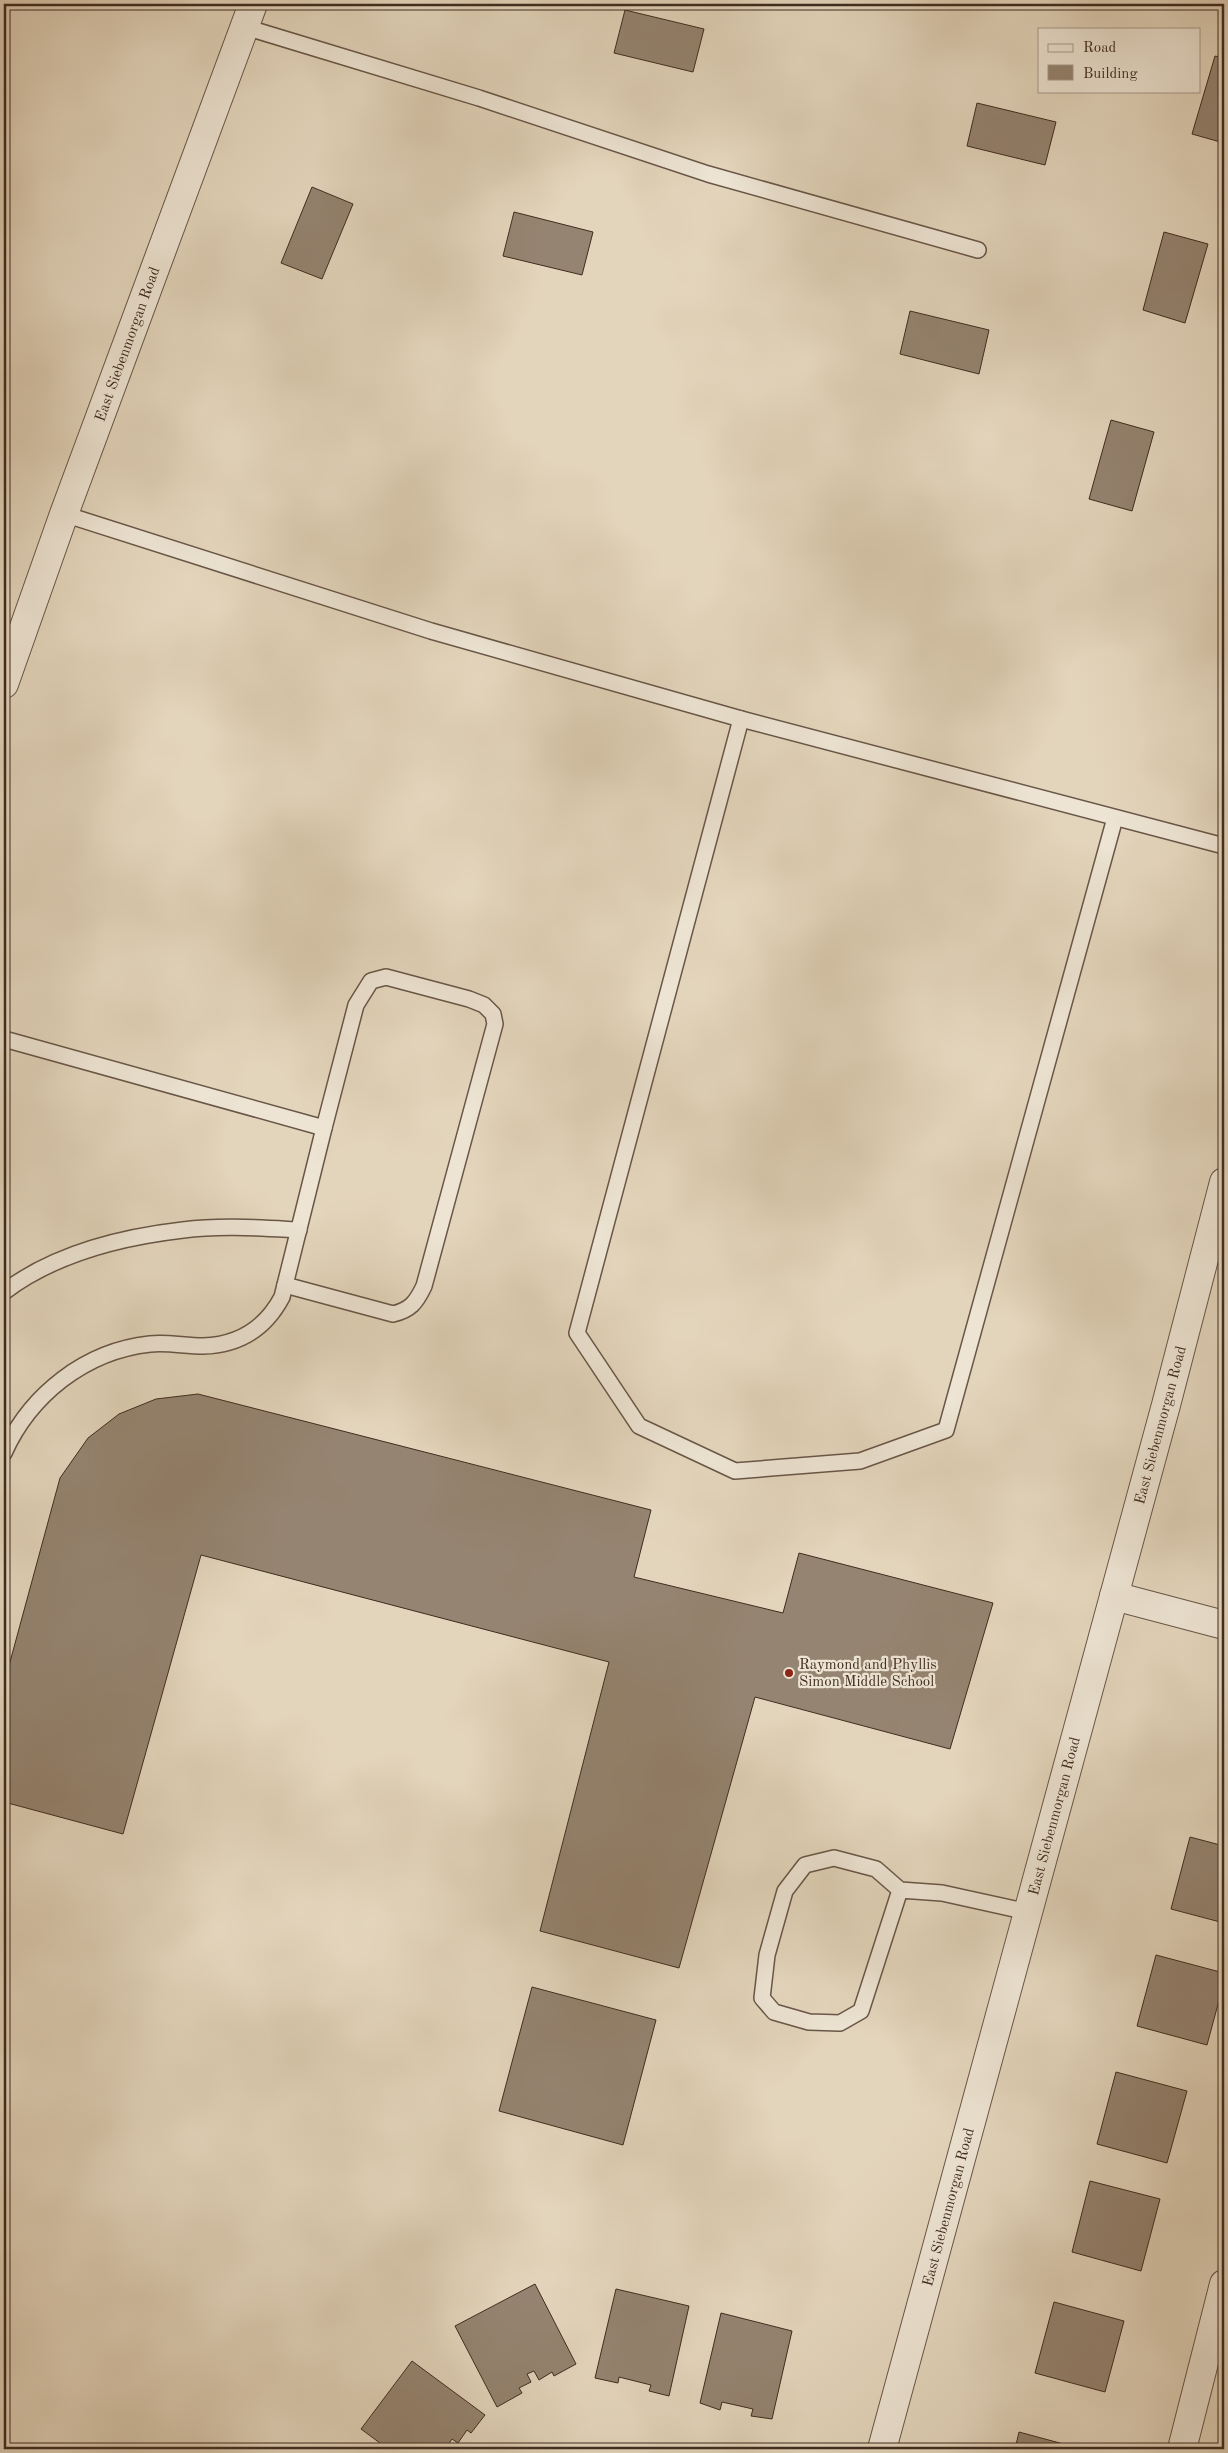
<svg xmlns="http://www.w3.org/2000/svg" width="1228" height="2453" font-family="'Old Standard TT',serif">
<style>
.building{fill:#958471;stroke:#402c20}
.lines{fill:none;stroke-linecap:round;stroke-linejoin:round}
.service-casing{stroke:#695647;stroke-width:18}
.minor-casing{stroke:#695647;stroke-width:30}
.tertiary-casing{stroke:#695647;stroke-width:30}
.service{stroke:#ede4d3;stroke-width:15}
.minor{stroke:#ede4d3;stroke-width:28}
.tertiary{stroke:#ede4d3;stroke-width:28}
.poi-dot{fill:#8f2418;stroke:#ede4d3;stroke-width:2}
.labels{text-anchor:middle;stroke-width:4.5;stroke-linejoin:round;paint-order:stroke}
.street-label{font-size:15px;fill:#402c20;stroke:#ede4d3}
.poi-label{font-size:15px;fill:#402c20;stroke:#ede4d3;text-anchor:start}
</style>
<rect width="100%" height="100%" fill="#e3d5bc"/>
<filter id="stains"><feTurbulence type="fractalNoise" baseFrequency=".004" numOctaves="4"/><feColorMatrix values="0 0 0 0 .2 0 0 0 0 .09 0 0 0 0 .02 0 0 0 .5 -.17"/></filter>
<radialGradient id="worn" r=".72"><stop offset=".6" stop-color="#630" stop-opacity="0"/><stop offset="1" stop-color="#630" stop-opacity=".3"/></radialGradient>
<g class="building">
<polygon points="417,4 432,4 430,9"/>
<polygon points="625,10 704,29 693,72 614,53"/>
<polygon points="1215,56 1224,58 1224,143 1192,134"/>
<polygon points="977,103 1056,122 1045,165 967,146"/>
<polygon points="312,187 353,204 322,279 281,263"/>
<polygon points="514,212 593,232 582,275 503,256"/>
<polygon points="1164,232 1208,244 1185,323 1143,310"/>
<polygon points="910,311 989,330 979,374 900,354"/>
<polygon points="1111,420 1154,432 1132,511 1089,499"/>
<polygon points="198,1394 651,1510 634,1577 783,1613 799,1553 993,1603 950,1749 755,1697 679,1968 540,1931 609,1662 201,1555 123,1834 4,1802 4,1684 60,1478 88,1438 119,1414 156,1399"/>
<polygon points="1190,1837 1224,1846 1224,1923 1171,1909"/>
<polygon points="1156,1955 1224,1973 1224,1982 1207,2045 1137,2026"/>
<polygon points="532,1987 656,2020 623,2145 499,2111"/>
<polygon points="1116,2072 1187,2091 1167,2163 1097,2144"/>
<polygon points="1090,2181 1160,2199 1141,2271 1072,2252"/>
<polygon points="535,2284 576,2364 554,2376 552,2372 539,2380 534,2371 527,2374 531,2382 519,2388 522,2393 497,2407 455,2326"/>
<polygon points="616,2289 689,2306 669,2396 649,2391 651,2385 619,2377 618,2383 595,2378"/>
<polygon points="1054,2302 1124,2321 1105,2392 1035,2373"/>
<polygon points="721,2313 792,2331 772,2419 751,2416 753,2409 722,2402 720,2410 700,2403"/>
<polygon points="412,2361 485,2415 471,2433 467,2430 458,2443 452,2439 448,2445 452,2449 388,2449 361,2429"/>
<polygon points="1019,2432 1082,2449 1015,2449"/>
</g>
<g class="lines">
<defs>
<g id="service">
<polyline points="245,27 479,98 708,174 978,250"/>
<polyline points="64,514 431,631 741,719 1224,846"/>
<polyline points="741,719 577,1333 639,1426 735,1471 860,1461 946,1430 1115,818"/>
<path d="M4 1039 324 1128 282 1297C265 1329 239 1345 203 1346 185 1346 167 1342 150 1344 85 1351 30 1395 4 1453"/>
<path d="M285 1285 393 1314C410 1310 416 1303 424 1286L495 1024 493 1014 484 1005 469 999 386 977 371 981 356 1005 324 1128"/>
<path d="M4 1292C54 1254 122 1237 183 1230 221 1225 261 1228 299 1230"/>
<polyline points="900,1890 861,2011 840,2023 809,2022 774,2012 762,1998 767,1955 785,1891 805,1865 834,1858 876,1869 900,1890 942,1893 1028,1912"/>
</g>
<g id="minor">
<polyline points="4,684 64,514 253,4"/>
<polyline points="1114,1596 1224,1625"/>
<polyline points="1182,2449 1224,2284"/>
</g>
<polyline id="tertiary" points="882,2449 1166,1405 1224,1182"/>
</defs>
<use href="#service" class="service-casing"/>
<use href="#minor" class="minor-casing"/>
<use href="#tertiary" class="tertiary-casing"/>
<use href="#service" class="service"/>
<use href="#minor" class="minor"/>
<use href="#tertiary" class="tertiary"/>
</g>
<circle class="poi-dot" cx="789" cy="1673" r="5"/>
<g class="labels">
<g class="street-label">
<text transform="translate(127 344) rotate(-70)" y="5">East Siebenmorgan Road</text>
<text transform="translate(1160 1425) rotate(-75)" y="5">East Siebenmorgan Road</text>
<text transform="translate(1054 1816) rotate(-75)" y="5">East Siebenmorgan Road</text>
<text transform="translate(948 2207) rotate(-75)" y="5">East Siebenmorgan Road</text>
</g>
<g class="poi-label">
<text x="799" y="1669">Raymond and Phyllis<tspan x="799" dy="17">Simon Middle School</tspan></text>
</g>
</g>
<rect width="1228" height="2453" fill="none" stroke="#e3d5bc" stroke-width="20"/>
<rect x="5" y="5" width="1218" height="2443" fill="none" stroke="#402c20" stroke-width="2.5"/>
<rect x="10" y="10" width="1208" height="2433" fill="none" stroke="#402c20"/>
<rect x="1038" y="28" width="162" height="65" fill="#ede4d3" stroke="#a89a8b"/>
<rect x="1048" y="44" width="25" height="8" fill="#ede4d3" stroke="#a89a8b"/>
<text x="1083" y="52" font-size="15" fill="#402c20">Road</text>
<rect x="1048" y="65" width="25" height="15" fill="#958471" stroke="#a89a8b"/>
<text x="1083" y="78" font-size="15" fill="#402c20">Building</text>
<rect width="100%" height="100%" filter="url(#stains)"/>
<rect width="100%" height="100%" fill="url(#worn)"/>
</svg>
